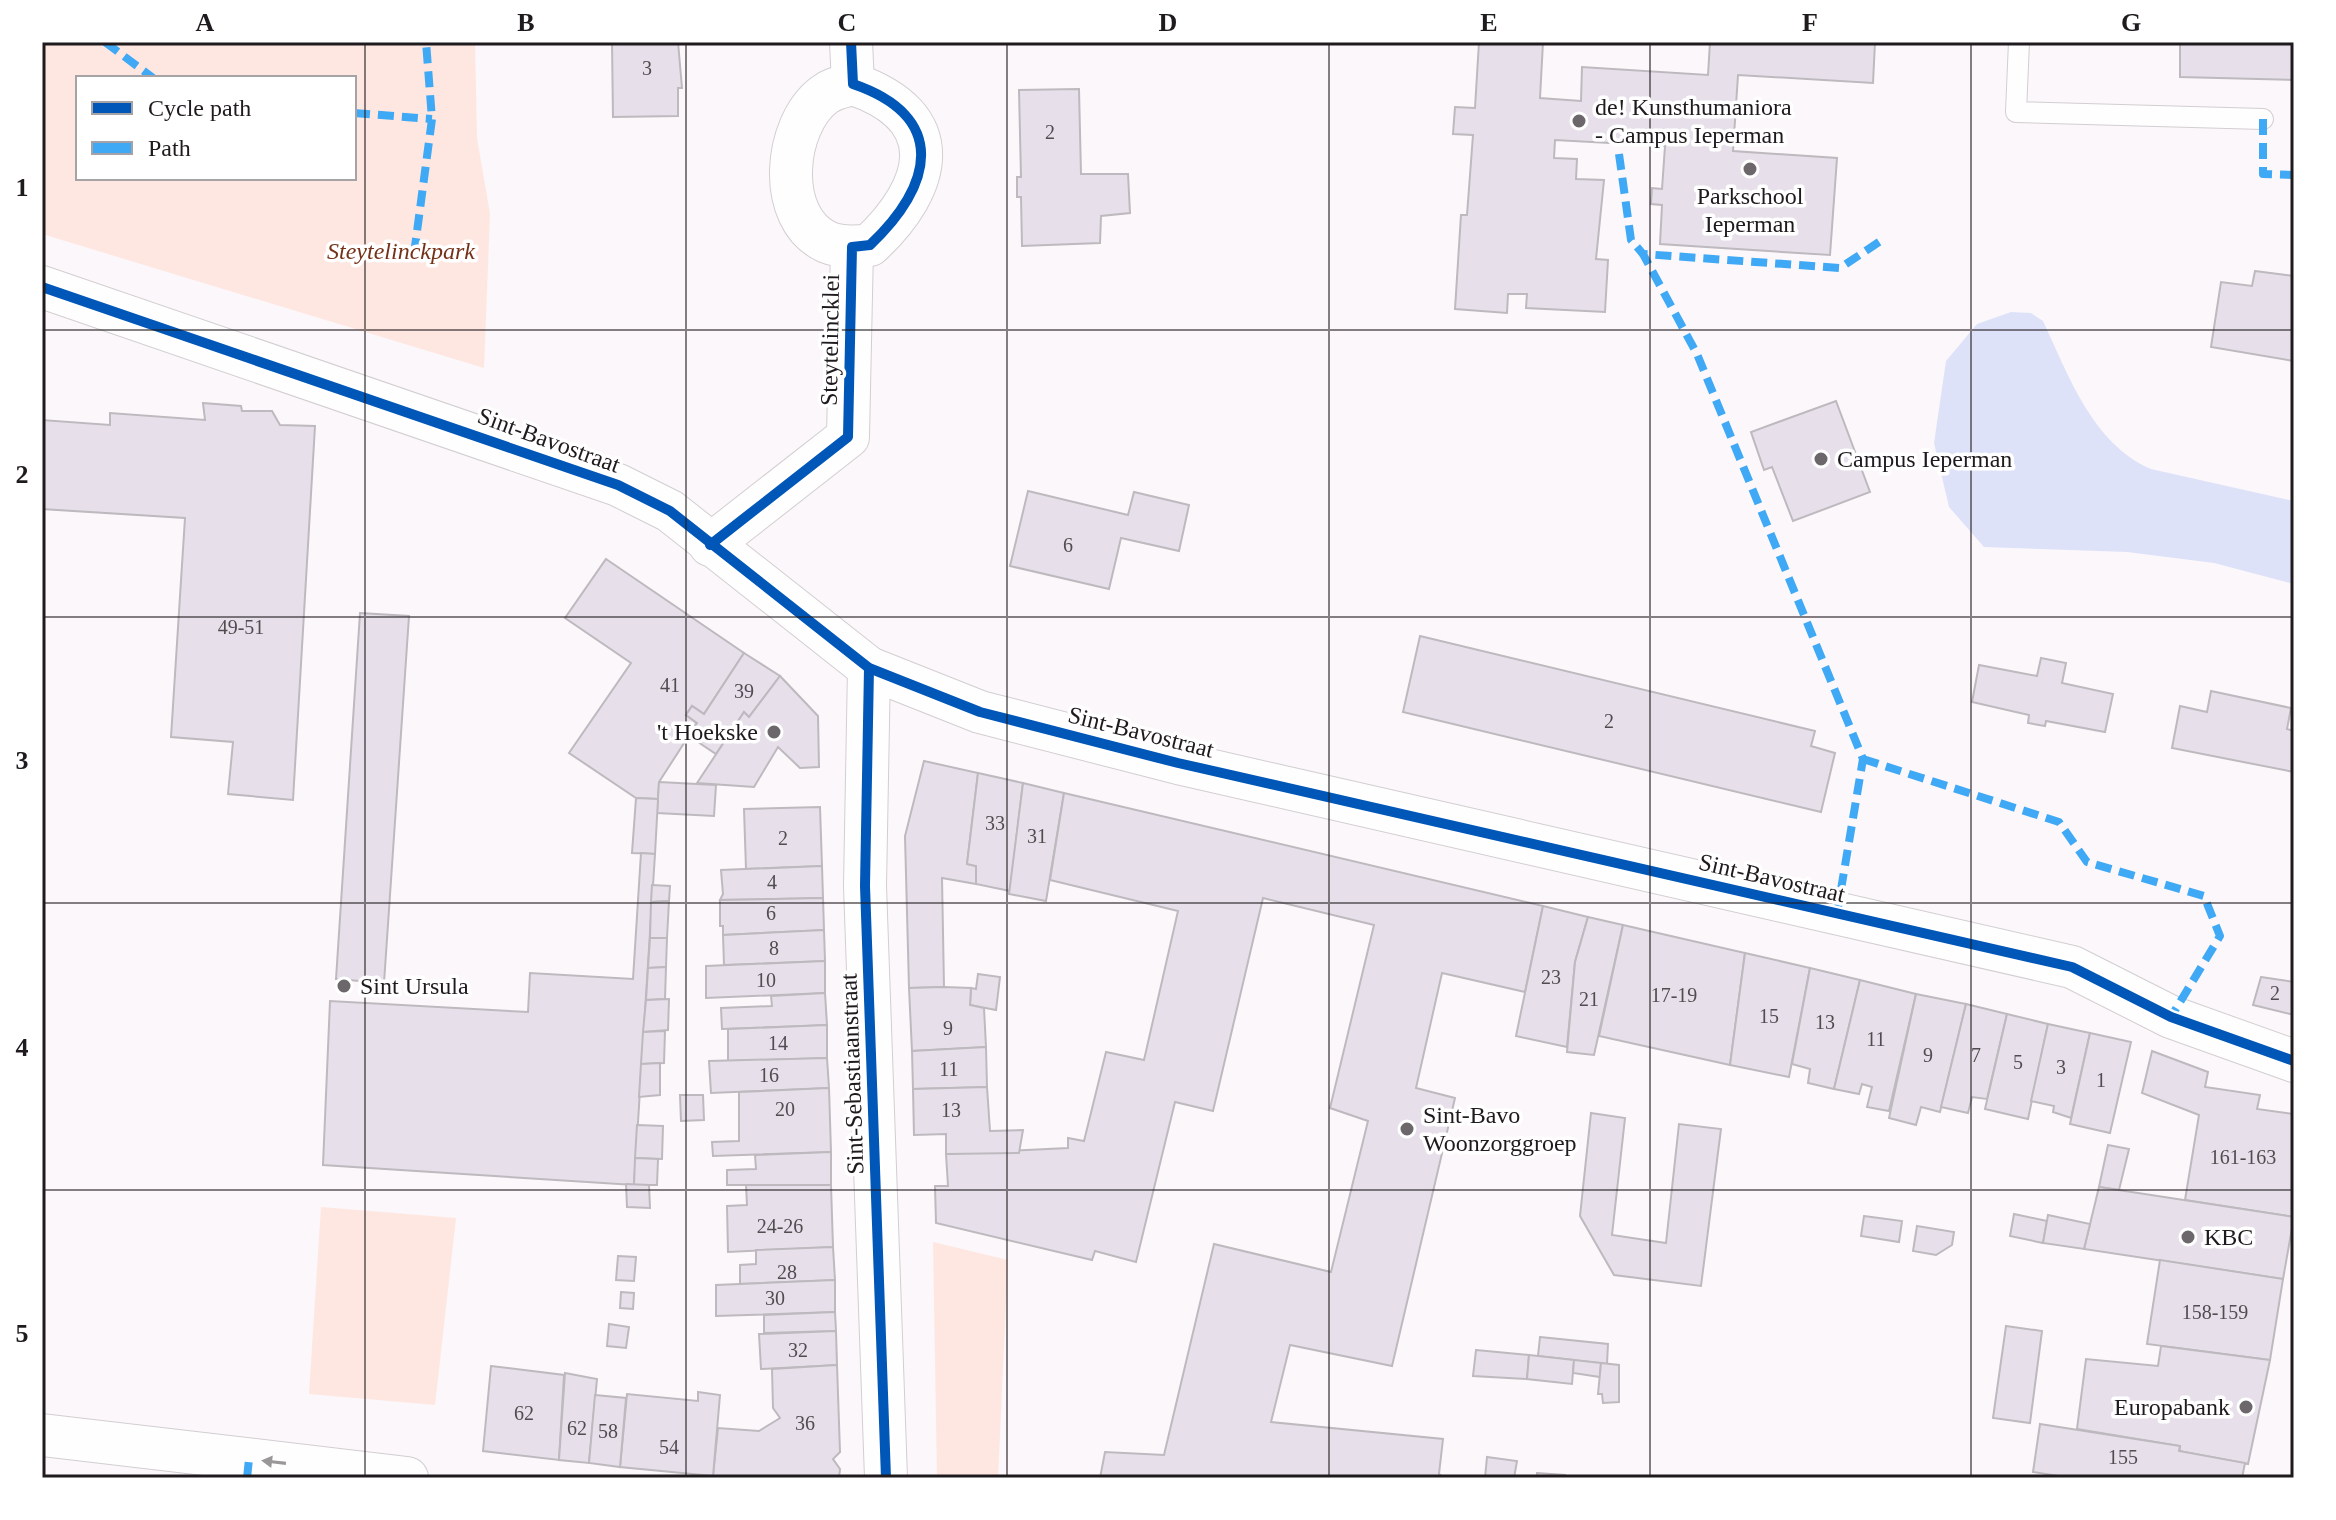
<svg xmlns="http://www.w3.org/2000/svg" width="2336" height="1520" font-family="Georgia,serif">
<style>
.green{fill:#fee7e1;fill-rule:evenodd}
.water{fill:#dee2f9}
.building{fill:#e7e0eb;stroke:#bdb9be;stroke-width:2}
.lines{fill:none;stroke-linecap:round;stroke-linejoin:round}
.service-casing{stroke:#d2ced1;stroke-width:22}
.minor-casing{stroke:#d2ced1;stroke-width:44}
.service{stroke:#fffefe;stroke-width:20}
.minor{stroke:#fffefe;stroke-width:42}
.quiet{stroke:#3fa9f5;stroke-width:8;stroke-dasharray:16 8;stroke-linecap:butt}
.cycleway-casing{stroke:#fff;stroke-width:15}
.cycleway{stroke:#0057b8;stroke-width:10}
.oneway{fill:#9a9799}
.grid{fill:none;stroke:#1f1a1d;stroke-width:2;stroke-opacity:0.55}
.poi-dot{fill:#6c676a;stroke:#fff;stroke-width:3}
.labels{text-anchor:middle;stroke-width:7;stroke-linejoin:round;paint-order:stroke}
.number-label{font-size:20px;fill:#514c50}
.poi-label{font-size:24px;fill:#1f1a1d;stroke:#fff;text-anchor:start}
.park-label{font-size:24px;font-style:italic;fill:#753117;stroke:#fff}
.street-label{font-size:24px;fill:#1f1a1d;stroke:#fff}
.neatline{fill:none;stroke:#1f1a1d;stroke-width:3}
.grid-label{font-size:26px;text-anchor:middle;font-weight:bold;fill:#1f1a1d}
</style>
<rect width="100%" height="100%" fill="#fcf7fa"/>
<g class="green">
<path d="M42 42H475L477 138 490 214 484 368 42 234ZM78 78H354V178H78Z"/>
<polygon points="321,1207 456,1218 435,1405 309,1394"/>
<polygon points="933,1242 1008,1260 998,1478 937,1478"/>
</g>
<path class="water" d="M2011 312 2031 313 2043 321C2069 376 2092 443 2151 469L2294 501V584L2214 563 2127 552 1984 547 1949 507 1934 443 1946 361 1977 324Z"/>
<g class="building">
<polygon points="612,42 678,42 682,88 678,88 678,116 613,117"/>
<polygon points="1479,42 1543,42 1540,98 1581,101 1582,67 1708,75 1710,42 1875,42 1873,83 1738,75 1733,151 1837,158 1830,255 1660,244 1662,205 1651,204 1652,188 1662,189 1665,146 1555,140 1554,158 1577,159 1576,179 1604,180 1596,259 1608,260 1605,312 1526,308 1527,294 1508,294 1507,313 1455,309 1461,215 1467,215 1473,135 1453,134 1455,107 1475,108"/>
<polygon points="2180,42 2294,42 2294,80 2180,77"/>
<polygon points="1079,89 1081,174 1128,174 1130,213 1101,216 1100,243 1022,246 1021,197 1017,197 1017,177 1021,177 1019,90"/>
<polygon points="2255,271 2294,276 2294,361 2211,347 2221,282 2252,286"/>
<polygon points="1836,401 1870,492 1793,521 1772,467 1764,470 1751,432"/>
<polygon points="203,403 241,406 242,411 272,411 280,425 315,426 293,800 228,794 233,742 171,737 185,518 42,509 42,420 110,425 110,413 205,420"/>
<polygon points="1028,491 1128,515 1134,492 1189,505 1179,551 1121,538 1109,589 1010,566"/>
<polygon points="606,559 744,653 704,714 692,706 686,715 697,723 659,782 658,799 636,798 569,753 631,663 565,618"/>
<polygon points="360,613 409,616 384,983 336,979"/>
<polygon points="1420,636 1815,731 1811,746 1835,753 1821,812 1403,712"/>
<polygon points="744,653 780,676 749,717 744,712 716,754 689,736 697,723 686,715 692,706 704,714"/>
<polygon points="2041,658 2066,663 2062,683 2113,694 2105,732 2046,721 2045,726 2028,723 2029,715 1972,702 1979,665 2037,676"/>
<polygon points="780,676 818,716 819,767 800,768 778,747 754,787 697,783 744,712 749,717"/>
<polygon points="2211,691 2291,708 2287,729 2294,731 2294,772 2172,748 2180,706 2207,712"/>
<polygon points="924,761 978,773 967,864 976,866 976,884 942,878 944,987 909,988 905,836"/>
<polygon points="978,773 1023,783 1010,891 976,884 976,866 967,864"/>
<polygon points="659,782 716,785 714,816 657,813"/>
<polygon points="1023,783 1064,793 1046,901 1009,894"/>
<polygon points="1064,793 1543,906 1525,992 1442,973 1416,1088 1455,1098 1392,1366 1290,1345 1271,1422 1443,1439 1439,1474 1445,1478 1100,1478 1105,1452 1164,1455 1214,1244 1331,1272 1368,1121 1330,1108 1374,925 1263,898 1213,1111 1175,1102 1136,1262 1095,1251 1092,1260 936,1223 935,1186 948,1186 946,1154 1068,1148 1068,1138 1084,1141 1106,1052 1144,1060 1178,911 1050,880"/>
<polygon points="636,798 658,799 655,854 632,853"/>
<polygon points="820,807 822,866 746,869 744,809"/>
<polygon points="641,853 655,854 634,1185 323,1165 330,1001 528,1012 530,973 633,979"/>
<polygon points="822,866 823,898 720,900 723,894 721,870"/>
<polygon points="652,885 670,886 669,901 651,902"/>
<polygon points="823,898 824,930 723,935 723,926 720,926 720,900"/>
<polygon points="669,901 667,938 650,938 651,902"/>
<polygon points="1543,906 1588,917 1575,962 1567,1047 1516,1036"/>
<polygon points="1588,917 1623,925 1594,1055 1567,1052 1575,962"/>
<polygon points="1623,925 1745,953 1730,1065 1599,1036"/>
<polygon points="824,930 825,961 724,965 723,935"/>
<polygon points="650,938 667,938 666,967 648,968"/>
<polygon points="1745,953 1810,968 1789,1077 1730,1065"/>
<polygon points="825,961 825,993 706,998 706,966"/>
<polygon points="666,967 665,999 646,1000 648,968"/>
<polygon points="1810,968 1860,980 1834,1089 1808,1083 1810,1069 1792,1064"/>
<polygon points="978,974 1000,977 996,1010 970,1005 971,988 976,989"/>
<polygon points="2261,977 2294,982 2294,1015 2253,1005"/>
<polygon points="1860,980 1916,994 1889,1111 1867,1107 1872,1087 1862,1084 1859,1094 1834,1089"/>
<polygon points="944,987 971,988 970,1005 984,1008 986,1047 912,1051 909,988"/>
<polygon points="825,993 827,1025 722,1029 721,1008 772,1006 771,996"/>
<polygon points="1916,994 1966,1004 1940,1112 1921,1107 1916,1125 1889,1118"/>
<polygon points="669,999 668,1030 643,1032 646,1000"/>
<polygon points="1966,1004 2007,1014 1987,1099 1972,1097 1968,1113 1941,1107"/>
<polygon points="2007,1014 2048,1024 2028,1119 1985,1109"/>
<polygon points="2048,1024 2090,1033 2071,1118 2053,1112 2054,1106 2031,1101"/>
<polygon points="827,1025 827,1058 728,1061 728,1029"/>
<polygon points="665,1031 664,1063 641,1064 643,1032"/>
<polygon points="2090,1033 2131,1042 2110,1133 2070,1124"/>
<polygon points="986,1047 987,1087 913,1089 912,1051"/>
<polygon points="2152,1051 2208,1072 2205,1087 2260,1095 2257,1109 2294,1114 2294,1217 2185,1200 2199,1115 2142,1093"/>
<polygon points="827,1058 829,1088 711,1093 709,1061"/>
<polygon points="660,1063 660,1095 639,1097 641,1064"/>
<polygon points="987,1087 990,1131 1023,1130 1019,1153 946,1154 946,1134 914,1135 913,1089"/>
<polygon points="829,1088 831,1152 713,1156 712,1142 739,1141 739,1092"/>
<polygon points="680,1095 703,1095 704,1120 681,1121"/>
<polygon points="1591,1113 1625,1118 1612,1235 1666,1243 1679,1124 1721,1129 1701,1286 1614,1275 1580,1216"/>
<polygon points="637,1125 663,1126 662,1159 635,1158"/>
<polygon points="2108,1145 2129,1149 2119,1190 2099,1187"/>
<polygon points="831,1152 831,1185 727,1185 727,1170 756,1169 755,1155"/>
<polygon points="635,1158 658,1159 657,1185 634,1185"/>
<polygon points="626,1184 649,1185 650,1208 627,1207"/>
<polygon points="746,1185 831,1185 833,1247 728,1252 727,1206 747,1205"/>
<polygon points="2099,1187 2294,1217 2283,1279 2084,1249"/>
<polygon points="2014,1214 2047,1221 2043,1243 2010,1236"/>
<polygon points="2048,1215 2090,1224 2084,1249 2043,1243"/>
<polygon points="1864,1216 1902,1221 1899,1242 1861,1236"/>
<polygon points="1917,1226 1954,1232 1952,1245 1936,1255 1913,1251"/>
<polygon points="833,1247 835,1280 740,1284 740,1265 756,1264 756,1250"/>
<polygon points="618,1256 636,1257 634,1281 616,1280"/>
<polygon points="2160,1260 2283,1279 2270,1360 2147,1344"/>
<polygon points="835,1280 835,1312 716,1316 716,1285"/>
<polygon points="621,1292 634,1293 633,1309 620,1308"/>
<polygon points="835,1312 836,1331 764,1333 764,1315"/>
<polygon points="609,1324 629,1327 626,1348 607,1346"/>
<polygon points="2006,1326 2042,1331 2030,1423 1993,1418"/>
<polygon points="836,1331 837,1365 761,1369 759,1334"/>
<polygon points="1540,1337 1608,1344 1607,1364 1538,1356"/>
<polygon points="2161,1346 2270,1360 2248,1464 2179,1451 2180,1446 2077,1429 2086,1359 2158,1366"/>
<polygon points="1476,1350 1529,1355 1527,1379 1473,1376"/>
<polygon points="1529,1355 1574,1360 1572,1384 1527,1379"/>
<polygon points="1574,1360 1601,1363 1600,1377 1573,1373"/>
<polygon points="1601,1363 1619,1365 1619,1402 1603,1403 1602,1394 1598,1394"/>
<polygon points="837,1365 840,1452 833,1459 840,1469 839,1478 713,1476 718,1428 759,1431 780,1418 773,1408 772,1369"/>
<polygon points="491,1366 564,1375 559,1460 483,1451"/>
<polygon points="565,1373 597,1379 589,1463 559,1460"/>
<polygon points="698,1392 720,1395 713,1476 620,1467 627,1394 698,1401"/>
<polygon points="595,1395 626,1398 620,1467 589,1463"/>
<polygon points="2040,1424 2180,1446 2179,1451 2245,1463 2242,1478 2071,1478 2033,1472"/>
<polygon points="1487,1457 1517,1461 1514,1478 1485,1478"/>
<polygon points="1537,1473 1565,1475 1565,1478 1537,1478"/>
</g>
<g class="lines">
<defs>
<polyline id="service" points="2019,42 2016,112 2263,119"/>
<g id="minor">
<polyline points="851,42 853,84"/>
<path d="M853 84C949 117 933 186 870 245 856 247 841 248 827 242 775 218 784 125 824 95 833 88 842 87 853 84Z"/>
<polyline points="42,287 618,485 670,511 869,668 980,712 1178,763 2072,967 2171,1017 2294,1061"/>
<polyline points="710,545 848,437 852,247"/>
<polyline points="869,668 865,886 886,1478"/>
<polyline points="42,1435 407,1478"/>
</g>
</defs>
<use href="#service" class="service-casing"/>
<use href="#minor" class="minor-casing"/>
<use href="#service" class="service"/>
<use href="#minor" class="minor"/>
<g class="quiet">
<polyline points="105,42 153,78"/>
<polyline points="354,113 432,119"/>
<polyline points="2263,119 2263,174 2294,175"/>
<polyline points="1619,154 1631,240 1643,254"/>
<polyline points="414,254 432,119 426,42"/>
<polyline points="1863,759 2059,822 2087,862 2204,896 2220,936 2171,1017"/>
<polyline points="1837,913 1863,759 1697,354 1643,254 1840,268 1885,238"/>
<polyline points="247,1478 249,1459"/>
</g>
<defs>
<g id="cycleway">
<polyline points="42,287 618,485 670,511 869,668 980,712 1178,763 2072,967 2171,1017 2294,1061"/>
<path d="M710 545 848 437 852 247 870 245C933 186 949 117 853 84L851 42"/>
<polyline points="869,668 865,886 886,1478"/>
</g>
</defs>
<use href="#cycleway" class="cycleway-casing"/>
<use href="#cycleway" class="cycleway"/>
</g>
<defs><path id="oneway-solid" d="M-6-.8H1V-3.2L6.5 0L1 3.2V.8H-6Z" transform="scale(2)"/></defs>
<use class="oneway" href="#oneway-solid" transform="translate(274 1462) rotate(-173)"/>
<path class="grid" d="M365 42V1478M686 42V1478M1007 42V1478M1329 42V1478M1650 42V1478M1971 42V1478M42 330H2294M42 617H2294M42 903H2294M42 1190H2294"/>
<g class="poi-dot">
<circle cx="1579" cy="121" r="8"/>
<circle cx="1750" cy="169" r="8"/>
<circle cx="1821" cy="459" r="8"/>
<circle cx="774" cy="732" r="8"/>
<circle cx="344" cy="986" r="8"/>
<circle cx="1407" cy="1129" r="8"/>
<circle cx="2188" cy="1237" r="8"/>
<circle cx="2246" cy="1407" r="8"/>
</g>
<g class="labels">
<g class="number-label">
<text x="647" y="75">3</text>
<text x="1050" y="139">2</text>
<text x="1068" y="552">6</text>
<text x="241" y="634">49-51</text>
<text x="670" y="692">41</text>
<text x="744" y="698">39</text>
<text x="1609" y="728">2</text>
<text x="995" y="830">33</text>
<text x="1037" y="843">31</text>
<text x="783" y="845">2</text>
<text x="772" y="889">4</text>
<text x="771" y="920">6</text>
<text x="774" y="955">8</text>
<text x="1551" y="984">23</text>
<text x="766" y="987">10</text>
<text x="2275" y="1000">2</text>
<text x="1674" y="1002">17-19</text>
<text x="1589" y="1006">21</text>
<text x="1769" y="1023">15</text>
<text x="1825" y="1029">13</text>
<text x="948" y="1035">9</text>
<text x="1876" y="1046">11</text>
<text x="778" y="1050">14</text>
<text x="1928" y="1062">9</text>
<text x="1976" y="1062">7</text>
<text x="2018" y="1069">5</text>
<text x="2061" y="1074">3</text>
<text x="949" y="1076">11</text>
<text x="769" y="1082">16</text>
<text x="2101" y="1087">1</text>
<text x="785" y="1116">20</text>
<text x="951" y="1117">13</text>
<text x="2243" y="1164">161-163</text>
<text x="780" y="1233">24-26</text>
<text x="787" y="1279">28</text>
<text x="775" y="1305">30</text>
<text x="2215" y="1319">158-159</text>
<text x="798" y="1357">32</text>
<text x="524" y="1420">62</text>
<text x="805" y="1430">36</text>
<text x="577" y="1435">62</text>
<text x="608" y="1438">58</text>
<text x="669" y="1454">54</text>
<text x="2123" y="1464">155</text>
</g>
<g class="poi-label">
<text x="1595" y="115">de! Kunsthumaniora<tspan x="1595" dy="28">- Campus Ieperman</tspan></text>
<text x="1750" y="204" text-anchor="middle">Parkschool<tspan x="1750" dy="28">Ieperman</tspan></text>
<text x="1837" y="467">Campus Ieperman</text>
<text x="758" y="740" text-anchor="end">'t Hoekske</text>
<text x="360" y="994">Sint Ursula</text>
<text x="1423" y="1123">Sint-Bavo<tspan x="1423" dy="28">Woonzorggroep</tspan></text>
<text x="2204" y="1245">KBC</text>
<text x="2230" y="1415" text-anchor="end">Europabank</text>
</g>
<g class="park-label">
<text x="401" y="259">Steytelinckpark</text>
</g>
<g class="street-label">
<text transform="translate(830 340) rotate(-89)" y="8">Steytelincklei</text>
<text transform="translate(549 440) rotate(20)" y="8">Sint-Bavostraat</text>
<text transform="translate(1141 732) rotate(14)" y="8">Sint-Bavostraat</text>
<text transform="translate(1772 878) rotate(13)" y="8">Sint-Bavostraat</text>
<text transform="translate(852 1074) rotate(-92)" y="8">Sint-Sebastiaanstraat</text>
</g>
</g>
<rect width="2336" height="1520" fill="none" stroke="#ffffff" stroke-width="88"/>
<rect x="76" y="76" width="280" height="104" fill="#ffffff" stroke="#a5a3a5" stroke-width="2"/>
<rect x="92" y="102" width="40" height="12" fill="#0057b8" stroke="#a5a3a5" stroke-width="2"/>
<text x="148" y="116" font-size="24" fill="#1f1a1d">Cycle path</text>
<rect x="92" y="142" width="40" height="12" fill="#3fa9f5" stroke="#a5a3a5" stroke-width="2"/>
<text x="148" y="156" font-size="24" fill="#1f1a1d">Path</text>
<rect x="44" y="44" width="2248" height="1432" class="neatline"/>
<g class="grid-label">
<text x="205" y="31">A</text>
<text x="526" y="31">B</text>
<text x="847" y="31">C</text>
<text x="1168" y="31">D</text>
<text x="1489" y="31">E</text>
<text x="1810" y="31">F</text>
<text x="2131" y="31">G</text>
<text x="22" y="196">1</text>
<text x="22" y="483">2</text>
<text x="22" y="769">3</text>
<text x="22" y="1056">4</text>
<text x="22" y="1342">5</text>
</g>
</svg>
